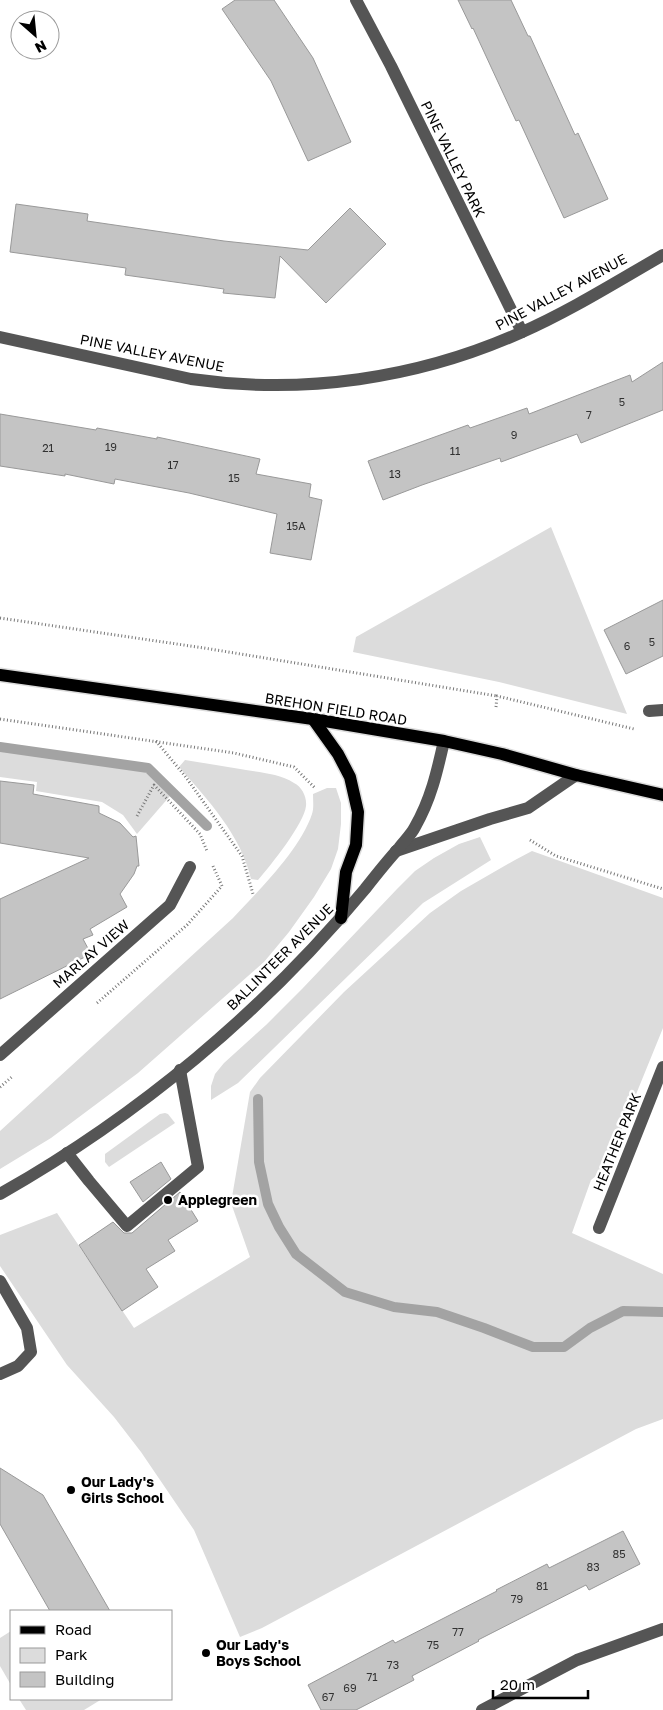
<svg xmlns="http://www.w3.org/2000/svg" width="663" height="1710" font-family="'Golos Text',sans-serif">
<style>
.green{fill:#dcdcdc}
.lines{fill:none;stroke-linecap:round;stroke-linejoin:round}
.stream{stroke:#a3a3a3;stroke-width:10}
.building{fill:#c4c4c4;stroke:#999}
.major-casing{stroke:#dbdbdb;stroke-width:15}
.path{stroke:#777;stroke-width:3;stroke-dasharray:1 2.5;stroke-linecap:butt}
.minor{stroke:#555;stroke-width:12}
.major{stroke:#000;stroke-width:12}
.poi-dot{fill:#000;stroke:#fff;stroke-width:2}
.labels{text-anchor:middle;stroke-width:5;stroke-linejoin:round;paint-order:stroke}
.number-label{font-size:11px;fill:#313131}
.street-label{font-size:14px;fill:#000;stroke:#fff}
.poi-label{font-size:14px;font-weight:bold;fill:#000;stroke:#fff;text-anchor:start}
</style>
<rect width="100%" height="100%" fill="#fff"/>
<g class="green">
<polygon points="551,527 627,714 499,682 353,652 356,637"/>
<polygon points="0,744 137,764 170,796 137,834 123,815 102,802 36,791 37,782 0,777"/>
<path d="M185 760C205 763 226 767 246 770 263 773 280 774 294 783 302 787 307 797 306 806 304 824 271 865 258 880L251 879C241 835 208 800 179 767Z"/>
<path d="M327 788H336L341 803V824L338 849 331 869 314 897 289 932 264 962 138 1073 51 1138 0 1169V1131L233 918C259 890 300 850 312 814 314 808 313 801 313 794Z"/>
<polygon points="480,837 491,860 423,903 238,1083 211,1100 211,1086 215,1074 224,1063 266,1025 302,989 397,889 415,871 434,858 459,844"/>
<polygon points="532,851 663,898 663,1028 606,1168 591,1180 572,1233 663,1274 663,1419 636,1429 262,1628 240,1637 194,1530 141,1452 114,1417 67,1365 0,1266 0,1235 57,1213 134,1328 250,1257 231,1203 250,1092 260,1078 344,992 430,913 461,891 515,860"/>
<polygon points="165,1113 168,1114 175,1123 109,1167 105,1162 105,1154 160,1114"/>
<polygon points="11,1631 11,1685 0,1666 0,1638"/>
<polygon points="19,1699 102,1699 84,1710 26,1710"/>
</g>
<g class="lines">
<g class="stream">
<polyline points="0,747 148,768 207,826"/>
<polyline points="258,1099 259,1162 268,1204 279,1227 296,1254 345,1292 394,1307 437,1312 484,1328 533,1347 564,1347 590,1328 623,1311 663,1312"/>
</g>
</g>
<g class="building">
<polygon points="235,0 274,0 313,58 351,142 308,161 271,81 222,9"/>
<polygon points="458,0 511,0 528,36 530,36 575,135 578,133 608,199 564,218 519,120 516,121 473,28 472,29"/>
<polygon points="16,204 88,214 87,221 224,241 308,250 350,208 386,244 326,303 280,256 275,298 223,293 224,289 125,275 126,268 10,252"/>
<polygon points="663,362 663,410 581,443 577,434 501,462 500,458 422,485 383,500 368,461 468,425 470,428 527,408 529,414 630,375 632,382"/>
<polygon points="0,414 96,430 97,428 157,439 157,437 260,459 256,474 311,484 309,497 322,500 311,560 270,553 277,514 189,493 115,479 114,484 65,474 65,476 0,466"/>
<polygon points="663,600 663,656 626,674 604,630"/>
<polygon points="0,781 34,785 33,794 99,806 99,813 120,823 133,837 136,836 139,866 137,866 134,874 120,894 127,907 90,929 93,935 83,939 91,954 0,999 0,899 89,858 0,843"/>
<polygon points="161,1162 171,1179 143,1202 130,1182"/>
<polygon points="180,1192 198,1221 168,1240 175,1251 146,1269 158,1287 122,1311 79,1245 113,1222 124,1233 132,1233"/>
<polygon points="0,1468 43,1495 110,1611 50,1611 0,1524"/>
<polygon points="623,1531 640,1564 589,1590 586,1585 478,1640 479,1641 412,1676 414,1680 356,1710 321,1710 308,1685 393,1640 395,1643 497,1591 496,1590 547,1564 549,1568"/>
</g>
<g class="lines">
<defs>
<g id="major">
<polyline points="0,675 313,719 444,741 502,754 576,775 663,795"/>
<polyline points="313,719 338,754 350,777 358,812 356,845 346,872 341,918"/>
</g>
</defs>
<use href="#major" class="major-casing"/>
<g class="path">
<polyline points="0,618 204,648 497,696"/>
<polyline points="496,707 497,696 634,729"/>
<polyline points="0,719 234,753 294,767 315,788"/>
<polyline points="156,741 185,776 242,856 253,894"/>
<polyline points="137,816 154,785 200,834 207,851"/>
<polyline points="530,840 556,856 663,889"/>
<polyline points="97,1003 187,925 222,886 213,866"/>
<polyline points="0,1087 13,1076"/>
</g>
<g class="minor">
<polyline points="356,0 391,66 522,332"/>
<path d="M0 337 191 379C303 395 417 379 520 333 570 311 616 282 663 255"/>
<polyline points="649,711 663,710"/>
<polyline points="396,851 490,819 528,808 576,775"/>
<polyline points="0,1055 170,905 190,867"/>
<polyline points="67,1153 89,1181 127,1226 198,1167 180,1070"/>
<path d="M0 1194C138 1116 264 1011 365 889 376 875 387 861 399 848 404 841 411 835 415 827 431 799 437 772 444 741"/>
<polyline points="599,1228 663,1067"/>
<polyline points="0,1281 27,1328 31,1352 18,1366 0,1374"/>
<polyline points="482,1710 577,1660 663,1629"/>
</g>
<use href="#major" class="major"/>
</g>
<g class="poi-dot">
<circle cx="168" cy="1200" r="5"/>
<circle cx="71" cy="1490" r="5"/>
<circle cx="206" cy="1653" r="5"/>
</g>
<g class="labels">
<g class="number-label">
<text x="622" y="406">5</text>
<text x="589" y="419">7</text>
<text x="514" y="439">9</text>
<text x="111" y="451">19</text>
<text x="48" y="452">21</text>
<text x="455" y="455">11</text>
<text x="173" y="469">17</text>
<text x="395" y="478">13</text>
<text x="234" y="482">15</text>
<text x="296" y="530">15A</text>
<text x="652" y="646">5</text>
<text x="627" y="650">6</text>
<text x="619" y="1558">85</text>
<text x="593" y="1571">83</text>
<text x="542" y="1590">81</text>
<text x="517" y="1603">79</text>
<text x="458" y="1636">77</text>
<text x="433" y="1649">75</text>
<text x="393" y="1669">73</text>
<text x="372" y="1681">71</text>
<text x="350" y="1692">69</text>
<text x="328" y="1701">67</text>
</g>
<g class="street-label">
<text transform="translate(453 159) rotate(64)" y="5">PINE VALLEY PARK</text>
<text transform="translate(561 292) rotate(-28)" y="5">PINE VALLEY AVENUE</text>
<text transform="translate(152 353) rotate(11)" y="5">PINE VALLEY AVENUE</text>
<text transform="translate(336 709) rotate(9)" y="5">BREHON FIELD ROAD</text>
<text transform="translate(91 954) rotate(-41)" y="5">MARLAY VIEW</text>
<text transform="translate(280 957) rotate(-45)" y="5">BALLINTEER AVENUE</text>
<text transform="translate(617 1142) rotate(-68)" y="5">HEATHER PARK</text>
</g>
<g class="poi-label">
<text x="178" y="1205">Applegreen</text>
<text x="81" y="1487">Our Lady's<tspan x="81" dy="16">Girls School</tspan></text>
<text x="216" y="1650">Our Lady's<tspan x="216" dy="16">Boys School</tspan></text>
</g>
</g>
<rect x="10" y="1610" width="162" height="90" fill="#ffffff" stroke="#999999"/>
<rect x="20" y="1626" width="25" height="8" fill="#000000" stroke="#999999"/>
<text x="55" y="1635" font-size="15" fill="#000000">Road</text>
<rect x="20" y="1648" width="25" height="15" fill="#dcdcdc" stroke="#999999"/>
<text x="55" y="1660" font-size="15" fill="#000000">Park</text>
<rect x="20" y="1672" width="25" height="15" fill="#c4c4c4" stroke="#999999"/>
<text x="55" y="1685" font-size="15" fill="#000000">Building</text>
<g transform="translate(35 35) rotate(153)"><circle r="24" fill="#ffffff" stroke="#999999"/>
<path d="M0-4L9 19L0 12L-9 19Z" fill="#000000"/>
<text y="-8" font-size="14" font-weight="bold" text-anchor="middle" fill="#000000">N</text>
</g>
<path d="M493 1690v8h95v-8" fill="none" stroke="#000000" stroke-width="2.5"/>
<text x="500" y="1690" font-size="15" fill="#000000" stroke="#ffffff" stroke-width="4" paint-order="stroke">20 m</text>
</svg>
